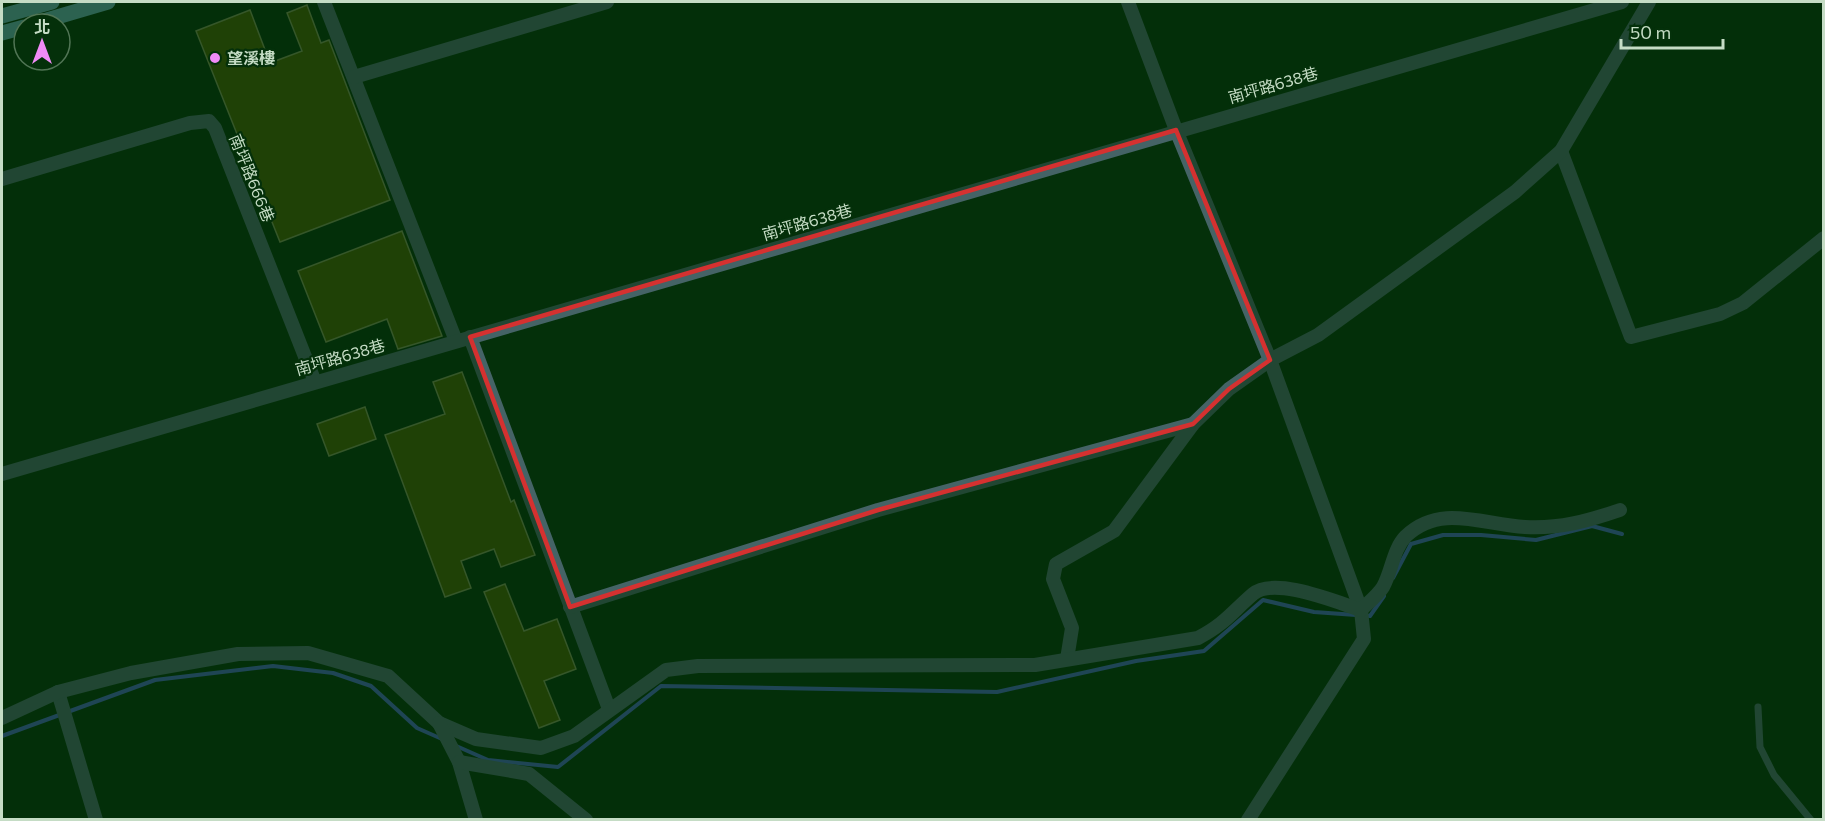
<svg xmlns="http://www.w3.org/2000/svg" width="1825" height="821" font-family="Commissioner,'Noto Sans TC',sans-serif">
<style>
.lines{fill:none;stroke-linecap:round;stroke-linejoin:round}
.stream{stroke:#4061b1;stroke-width:4}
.building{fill:#415703;stroke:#728651;stroke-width:1.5}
.lane{stroke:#456366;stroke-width:7}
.street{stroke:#456366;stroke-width:14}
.primary{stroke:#5e9fa6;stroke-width:15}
.marked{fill:none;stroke:#d53130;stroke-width:4.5;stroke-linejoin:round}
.poi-dot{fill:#f08bf6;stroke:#04300a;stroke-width:2}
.labels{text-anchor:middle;stroke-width:4.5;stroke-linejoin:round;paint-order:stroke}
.poi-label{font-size:16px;font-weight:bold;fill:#c5dcc5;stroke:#04300a;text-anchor:start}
.street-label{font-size:16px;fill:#c5dcc5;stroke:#04300a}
</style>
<rect width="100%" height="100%" fill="#04300a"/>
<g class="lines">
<g class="stream">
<polyline points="1393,578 1411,544 1443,535 1481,535 1536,540 1592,526 1622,534"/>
<polyline points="2,736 155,680 273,666 333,673 371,686 417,728 442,739"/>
<polyline points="454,745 488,760 558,767 661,686 997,692 1136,661 1204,651 1263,600 1314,612 1370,616 1384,596"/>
</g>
</g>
<g class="building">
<polygon points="307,5 321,43 329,40 390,200 280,242 196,31 250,10 270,63 302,51 287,13"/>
<polygon points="402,231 442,336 398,349 387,319 326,342 298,271"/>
<polygon points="462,372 511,502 514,500 535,555 501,567 494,549 461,561 471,588 445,597 385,435 445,414 433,382"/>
<polygon points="365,407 376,439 329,456 317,424"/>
<polygon points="505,584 524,631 557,619 576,669 544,681 560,720 539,728 484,592"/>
</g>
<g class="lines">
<polyline class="lane" points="1758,707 1760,747 1774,775 1811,820"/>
<g class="street">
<polyline points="324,2 456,341"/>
<polyline points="1128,2 1176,130 1270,360 1361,610 1364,639 1248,820"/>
<polyline points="354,77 607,2"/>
<polyline points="1561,151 1631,337 1720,314 1743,303 1824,238"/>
<polyline points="2,179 190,123 209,121 215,128 315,382"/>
<polyline points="470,337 609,709"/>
<polyline points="2,474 1622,2"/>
<polyline points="570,607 878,510 1193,424"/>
<polyline points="1067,659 1072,628 1053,579 1056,564 1114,531 1193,424 1229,389 1270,360 1318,335 1515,192 1561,151 1649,2"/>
<polyline points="58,692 96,820"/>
<path d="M2 718 58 692 131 673 238 654 308 653 388 676 439 723 476 739 541 748 574 736 666 670 698 666 1035 665 1198 638C1226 623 1231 613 1253 594 1274 576 1336 602 1361 610 1368 603 1378 595 1383 587 1392 571 1393 549 1406 536 1441 503 1483 525 1525 527 1559 529 1588 521 1620 510"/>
<polyline points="439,723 459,762 476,820"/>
<polyline points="459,762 529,774 586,820"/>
</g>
<g class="primary">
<polyline points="2,16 52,2"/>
<polyline points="33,24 108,2"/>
<polyline points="2,33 24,27"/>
</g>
</g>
<path d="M0 0H1825V821H0ZM1176 130 1270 360 1229 389 1193 424 878 510 570 607 470 337Z" fill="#04300a" fill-opacity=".55" fill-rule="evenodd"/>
<path class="marked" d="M1176 130 1270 360 1229 389 1193 424 878 510 570 607 470 337Z"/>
<circle class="poi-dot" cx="215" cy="58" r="6"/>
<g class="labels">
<g class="poi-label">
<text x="227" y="64">望溪樓</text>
</g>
<g class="street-label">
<text transform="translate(1273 85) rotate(-16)" y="6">南坪路638巷</text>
<text transform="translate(252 178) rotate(68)" y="6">南坪路666巷</text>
<text transform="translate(807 222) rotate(-16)" y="6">南坪路638巷</text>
<text transform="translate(340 357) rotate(-16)" y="6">南坪路638巷</text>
</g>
</g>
<rect width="1825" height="821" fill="none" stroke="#c5dcc5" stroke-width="6"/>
<g transform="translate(42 42)"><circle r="28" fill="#04300a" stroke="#517555" stroke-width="1.5"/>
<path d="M0-4.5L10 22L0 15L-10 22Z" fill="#f08bf6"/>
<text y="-9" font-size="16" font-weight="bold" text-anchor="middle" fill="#c5dcc5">北</text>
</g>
<path d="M1621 39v9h102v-9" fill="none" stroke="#c5dcc5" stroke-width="3"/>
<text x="1630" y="39" font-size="18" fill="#c5dcc5" stroke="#04300a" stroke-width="4.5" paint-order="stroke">50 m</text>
</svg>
